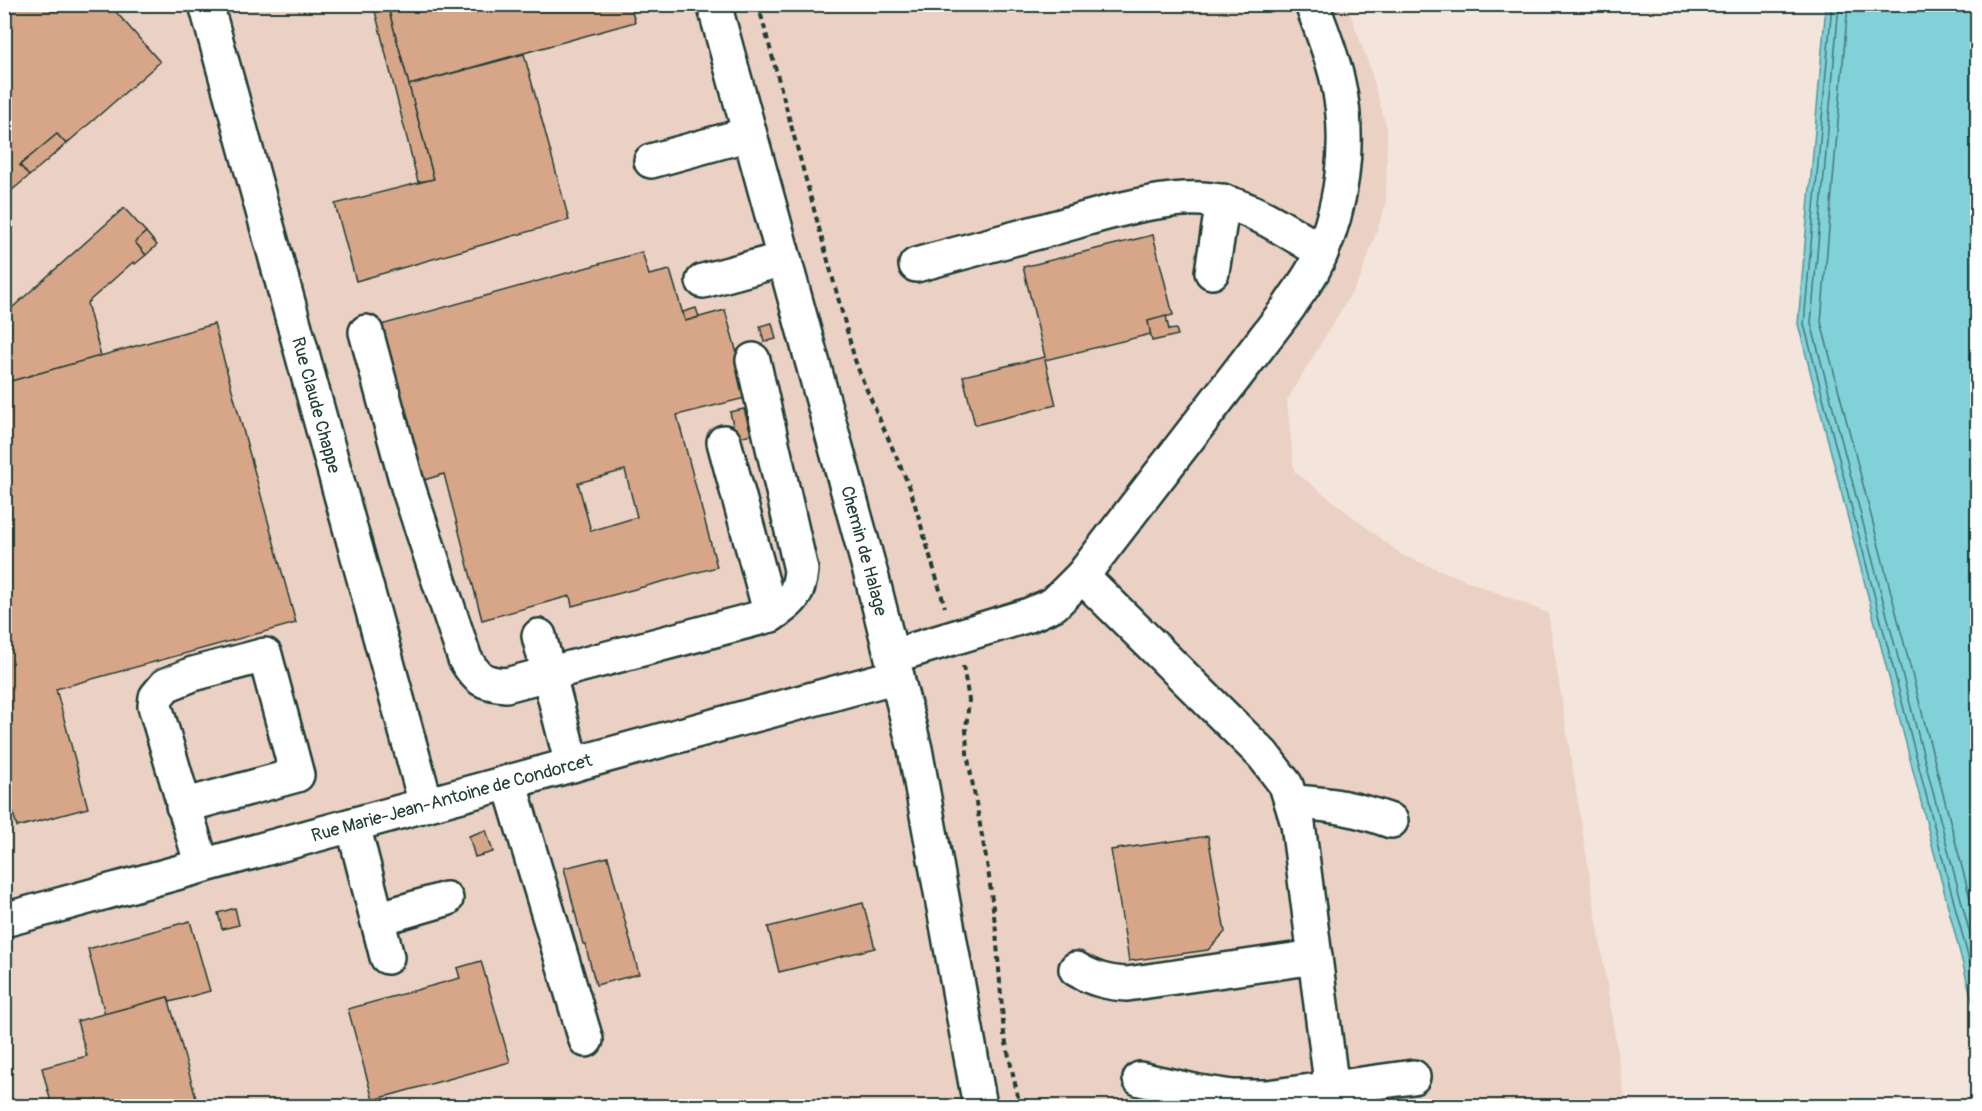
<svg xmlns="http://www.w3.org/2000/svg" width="1982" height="1111" font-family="Pangolin,sans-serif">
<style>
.built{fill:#ebd1c3}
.water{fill:#80d1d8;stroke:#599696;stroke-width:1.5}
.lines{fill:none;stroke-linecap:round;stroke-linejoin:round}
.shore{stroke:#467876;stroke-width:1.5}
.building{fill:#d7a689;stroke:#1f3d34;stroke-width:1.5;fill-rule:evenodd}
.minor-casing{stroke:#1f3d34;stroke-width:38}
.path{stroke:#1f3d34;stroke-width:4;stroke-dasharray:6 4.5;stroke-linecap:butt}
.minor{stroke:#fff;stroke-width:33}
.labels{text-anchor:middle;stroke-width:4.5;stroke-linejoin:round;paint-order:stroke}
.street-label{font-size:18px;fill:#1f3d34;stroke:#fff}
</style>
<rect width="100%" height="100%" fill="#f3e4dc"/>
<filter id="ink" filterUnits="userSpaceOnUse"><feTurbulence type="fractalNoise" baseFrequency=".0167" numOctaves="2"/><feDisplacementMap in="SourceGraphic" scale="12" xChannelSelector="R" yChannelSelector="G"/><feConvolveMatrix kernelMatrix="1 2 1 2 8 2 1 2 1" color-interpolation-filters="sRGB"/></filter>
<g filter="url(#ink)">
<polygon class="built" points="5,5 1347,5 1370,68 1387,129 1386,203 1361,277 1287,400 1294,471 1402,555 1548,613 1626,1106 5,1106"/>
<polygon class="water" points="1826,5 1977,5 1977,1019 1798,324"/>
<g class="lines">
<g class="shore">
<polyline points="1832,4 1804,324 1978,995"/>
<polyline points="1839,4 1811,323 1978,965"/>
<polyline points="1848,4 1821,322 1978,929"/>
</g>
</g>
<g class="building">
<polygon points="4,4 109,4 160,62 66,144 57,134 20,165 29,176 4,197"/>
<polygon points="387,4 630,4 635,22 409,85"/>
<polygon points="387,4 409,85 434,179 418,182 374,7"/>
<polygon points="524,54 569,220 356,281 335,204 434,179 409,85"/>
<polygon points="57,134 66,144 29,176 20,165"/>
<polygon points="124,208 146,232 135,242 146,255 135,264 133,262 87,303 101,356 4,383 4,315"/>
<polygon points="146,232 157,245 146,255 135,242"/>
<polygon points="1153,235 1173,315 1148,321 1151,334 1045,360 1056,405 975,425 963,376 1045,357 1023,267"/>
<path d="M642 252 649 275 670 270 685 321 725 310 749 397 677 415 717 567 572 606 570 596 482 620 444 474 421 481 381 325ZM625 470 637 517 591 531 578 483Z"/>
<polygon points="696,308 699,317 685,321 683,312"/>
<polygon points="1166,316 1169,330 1176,329 1178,335 1152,341 1148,321"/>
<polygon points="772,323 776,339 764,342 760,326"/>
<polygon points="214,324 296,623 56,689 88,808 17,827 4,779 4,383"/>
<polygon points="744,409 751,434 736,438 730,412"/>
<polygon points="486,830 493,852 475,857 469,836"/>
<polygon points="1208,836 1225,932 1208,950 1129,961 1111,850"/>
<polygon points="608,857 639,974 596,985 585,944 583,944 564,868"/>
<polygon points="863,903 875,948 779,972 768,927"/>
<polygon points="235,908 239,925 222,929 218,913"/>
<polygon points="190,921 210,991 170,1002 168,997 105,1014 88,949"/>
<polygon points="481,961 510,1062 373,1100 348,1009 460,978 457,968"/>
<polygon points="168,997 196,1098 165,1106 52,1106 42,1068 87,1056 77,1021"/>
</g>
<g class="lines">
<defs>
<g id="minor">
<path id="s1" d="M206 4 426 804"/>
<path id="s2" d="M714 4 873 582 915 749 980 1106"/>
<polyline points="651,161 749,134"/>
<path d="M916 265C963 252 1010 240 1057 227 1103 214 1176 190 1223 202 1258 210 1291 234 1321 251"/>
<polyline points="1212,272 1223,201"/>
<polyline points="703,281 784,259"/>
<path d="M366 332 408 487 465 659C477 679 482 683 506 685L771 615C791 602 799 595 801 570L753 360"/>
<polyline points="724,442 771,615"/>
<polyline points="1082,576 1263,755 1286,785 1298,824 1334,1106"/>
<polyline points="539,636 572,765"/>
<path d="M893 656 1029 615 1054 604 1082 576 1288 308C1296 295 1306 283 1313 270 1343 213 1352 140 1337 78 1331 53 1321 29 1312 4"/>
<polyline points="509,782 586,1040"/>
<path d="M1293 802C1331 804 1354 808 1391 821"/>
<polyline points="183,806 297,775 265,655 193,674 166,685 156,697 155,706 202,866"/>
<polyline points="353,825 387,957"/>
<polyline points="377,919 446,899"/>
<path id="s3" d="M4 920 897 676"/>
<path d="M1076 969C1093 979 1107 983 1127 984L1315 957"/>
<polyline points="1140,1079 1199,1092 1232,1097 1267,1097 1413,1077"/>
</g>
</defs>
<use href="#minor" class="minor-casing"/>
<g class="path">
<polyline points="758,4 855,360 862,379 910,488 945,607"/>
<polyline points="963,666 969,700 966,729 967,753 988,869 996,931 1004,1034 1020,1106"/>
</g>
<use href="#minor" class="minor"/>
</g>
</g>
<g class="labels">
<g class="street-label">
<text dy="6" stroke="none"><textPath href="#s1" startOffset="416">Rue Claude Chappe</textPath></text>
<text dy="6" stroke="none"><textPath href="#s2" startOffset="567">Chemin de Halage</textPath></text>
<text dy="6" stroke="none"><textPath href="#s3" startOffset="464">Rue Marie-Jean-Antoine de Condorcet</textPath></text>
</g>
</g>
<rect width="1982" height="1111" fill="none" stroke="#fff" stroke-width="24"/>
<rect x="12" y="12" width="1958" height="1087" fill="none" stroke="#1f3d34" stroke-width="2" filter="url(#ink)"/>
</svg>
